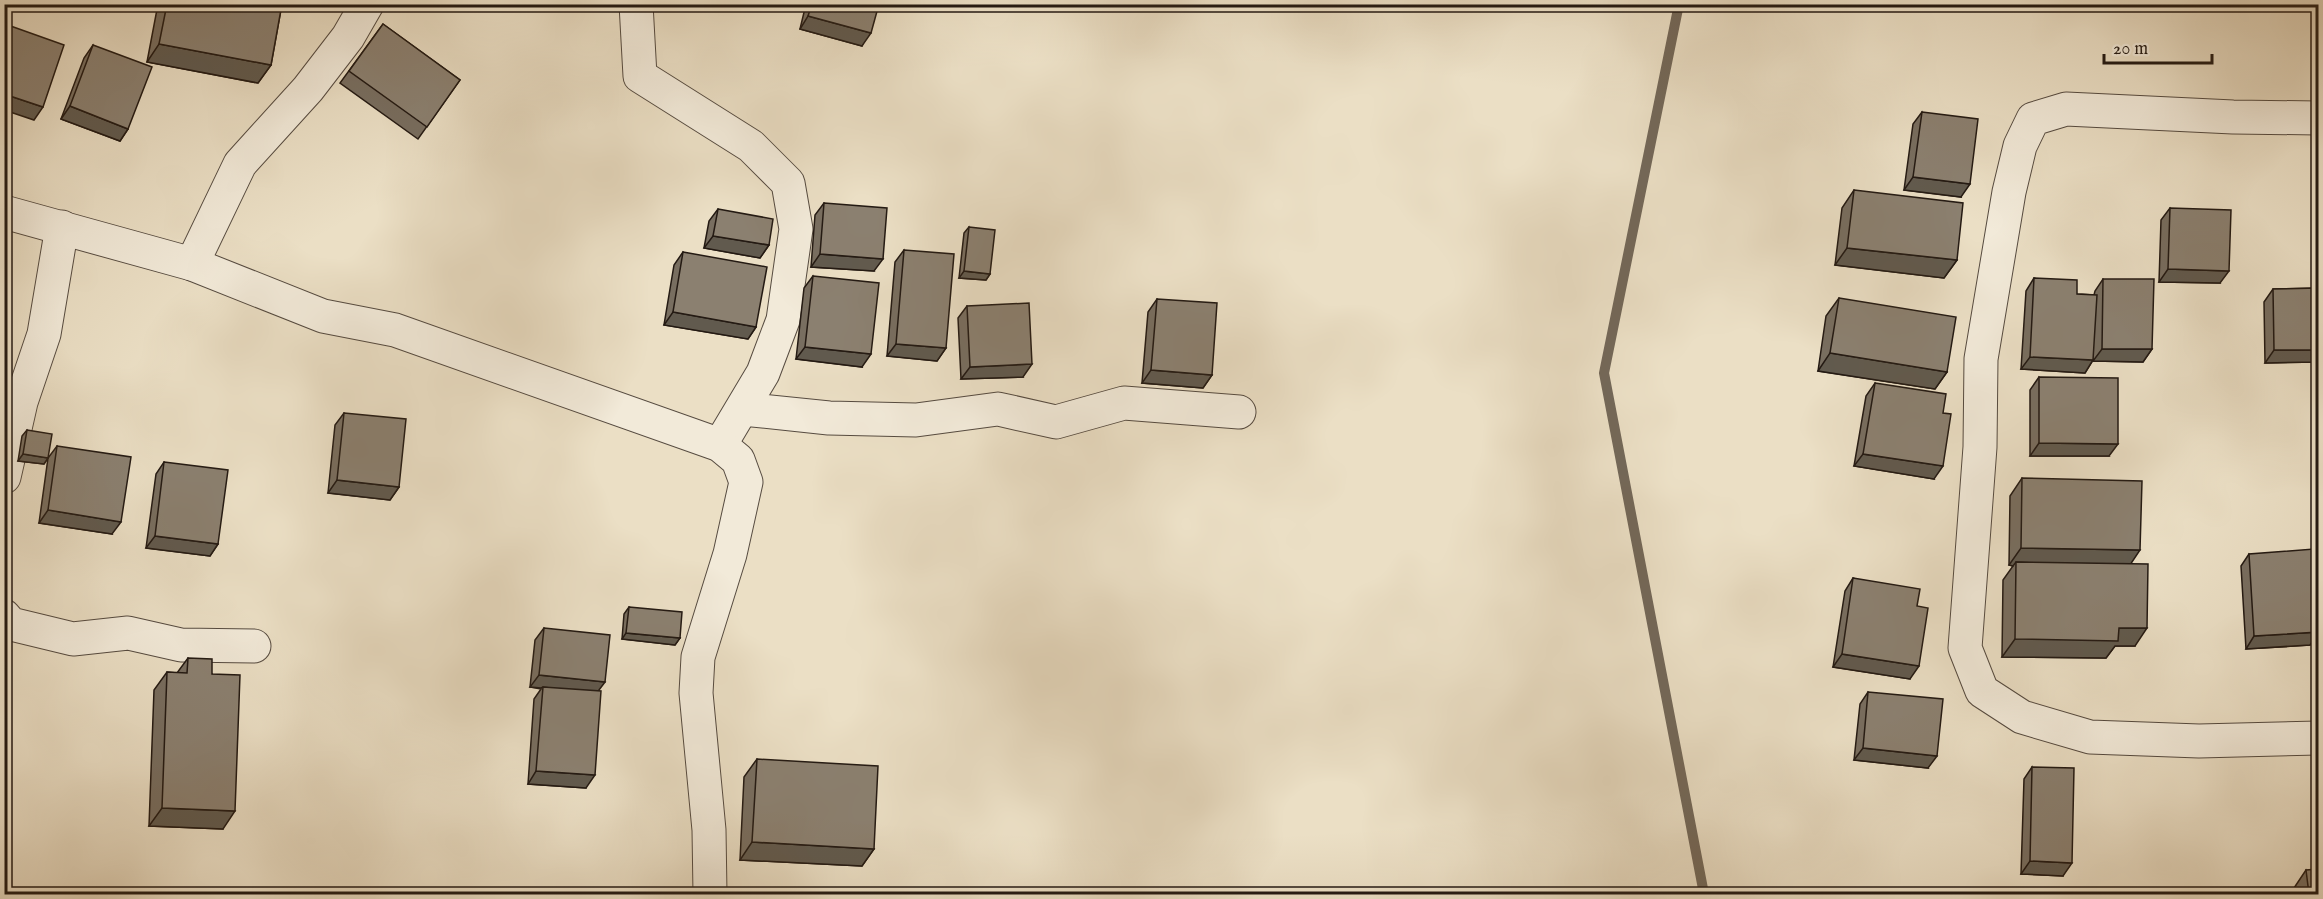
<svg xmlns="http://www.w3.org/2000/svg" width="2323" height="899" font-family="'IM FELL English',serif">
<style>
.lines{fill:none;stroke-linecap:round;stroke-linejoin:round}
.stream{stroke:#736859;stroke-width:10}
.street-casing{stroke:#564b40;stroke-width:35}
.street{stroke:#f2ead9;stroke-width:33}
.wall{fill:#786e60;stroke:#241a13;stroke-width:1.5}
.shaded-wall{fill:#615a4e;stroke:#241a13;stroke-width:1.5}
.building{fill:#8b8070;stroke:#241a13;stroke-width:1.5}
</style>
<rect width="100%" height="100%" fill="#ebdfc5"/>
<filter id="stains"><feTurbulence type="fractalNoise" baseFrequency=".00333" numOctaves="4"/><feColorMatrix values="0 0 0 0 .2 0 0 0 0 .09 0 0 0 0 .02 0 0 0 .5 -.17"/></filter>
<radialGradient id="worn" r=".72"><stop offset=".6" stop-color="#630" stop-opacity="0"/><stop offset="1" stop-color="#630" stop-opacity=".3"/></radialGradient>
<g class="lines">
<polyline class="stream" points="1679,4 1604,373 1704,894"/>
<defs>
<g id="street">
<polyline points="636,4 640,76 751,146 788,183 796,229 783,320 763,373 720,445"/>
<polyline points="2318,118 2233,117 2066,109 2033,119 2020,146 2009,192 1981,359 1980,447 1965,648 1982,691 2022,717 2090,737 2199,741 2318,738"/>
<polyline points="4,212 192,264 323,316 395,330 720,445 738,460 746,482 730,554 698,657 696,693 709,830 710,894"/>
<polyline points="192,264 240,164 308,89 348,37 367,4"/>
<polyline points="743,409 829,418 916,420 998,409 1056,422 1124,403 1239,412"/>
<polyline points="4,477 21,402 44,334 62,227"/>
<polyline points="4,616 11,624 73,639 128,633 181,645 254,646"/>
</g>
</defs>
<use href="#street" class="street-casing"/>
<use href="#street" class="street"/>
</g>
<g class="wall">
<polygon points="158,4 282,4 271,65 258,83 147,62"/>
<polygon points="806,4 879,4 862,46 800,29"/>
<polygon points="383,24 460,80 418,139 340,83"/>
<polygon points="93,45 128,129 120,141 61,119 84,58"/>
<polygon points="1922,112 1961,197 1904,190 1913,124"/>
<polygon points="1854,190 1957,260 1944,278 1835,265 1842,208"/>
<polygon points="824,203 874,271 811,267 815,215"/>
<polygon points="2170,208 2220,283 2159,282 2161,220"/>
<polygon points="718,209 769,245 760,258 704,248 709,221"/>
<polygon points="969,227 990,274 986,280 959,278 964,233"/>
<polygon points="904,250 946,348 937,361 887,356 895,262"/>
<polygon points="683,252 756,327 748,339 664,325 674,265"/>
<polygon points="813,276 862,367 796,359 804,288"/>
<polygon points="2034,278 2077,294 2094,295 2095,291 2103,279 2152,349 2143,362 2093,361 2093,360 2085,373 2021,369 2026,291"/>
<polygon points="2319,288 2319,362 2265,363 2264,302 2273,289"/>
<polygon points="1839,298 1947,372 1935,389 1818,371 1826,316"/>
<polygon points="1157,299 1212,375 1203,388 1142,383 1148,312"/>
<polygon points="967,306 1023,377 961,379 958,318"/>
<polygon points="2039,377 2109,456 2030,456 2030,390"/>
<polygon points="1875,383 1934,479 1854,466 1866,396"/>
<polygon points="344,413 399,487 390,500 328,493 335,425"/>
<polygon points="27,430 48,458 44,464 18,461 22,436"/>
<polygon points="57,446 112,534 39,523 48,458"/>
<polygon points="164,462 218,544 210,556 146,548 156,474"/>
<polygon points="2022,478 2131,564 2135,646 2115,646 2106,658 2002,657 2003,580 2013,566 2009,565 2010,496"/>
<polygon points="2249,554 2319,621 2319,633 2310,645 2246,649 2241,566"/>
<polygon points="1853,578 1917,606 1910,679 1833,667 1845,591"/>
<polygon points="629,607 680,638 675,645 622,639 624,614"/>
<polygon points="544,628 599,691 586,788 528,784 534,699 541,689 530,687 535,640"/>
<polygon points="188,658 212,674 223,829 149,826 154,690 167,672 177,673"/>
<polygon points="1868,692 1928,768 1854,760 1860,704"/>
<polygon points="757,759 874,849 862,866 740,860 744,777"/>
<polygon points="2032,767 2063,876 2021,874 2024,779"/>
<polygon points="2306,870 2319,894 2295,894 2294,888"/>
</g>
<g class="shaded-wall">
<polygon points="808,16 871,33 862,46 800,29"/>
<polygon points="159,44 271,65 258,83 147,62"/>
<polygon points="4,94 43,107 34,120 4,110"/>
<polygon points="70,106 128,129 120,141 61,119"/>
<polygon points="1913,177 1970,184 1961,197 1904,190"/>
<polygon points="713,236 769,245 760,258 704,248"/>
<polygon points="1847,248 1957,260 1944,278 1835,265"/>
<polygon points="820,254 883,259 874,271 811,267"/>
<polygon points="2168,269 2229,271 2220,283 2159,282"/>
<polygon points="964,271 990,274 986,280 959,278"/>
<polygon points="673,312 756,327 748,339 664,325"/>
<polygon points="896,344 946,348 937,361 887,356"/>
<polygon points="805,347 871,354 862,367 796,359"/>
<polygon points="2102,349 2152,349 2143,362 2093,361"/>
<polygon points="2274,350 2319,350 2319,362 2265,363"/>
<polygon points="1830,353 1947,372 1935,389 1818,371"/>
<polygon points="2030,357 2093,360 2085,373 2021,369"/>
<polygon points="1032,364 1023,377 961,379 970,367"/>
<polygon points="1151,370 1212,375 1203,388 1142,383"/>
<polygon points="2039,443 2118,444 2109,456 2030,456"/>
<polygon points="23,454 48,458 44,464 18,461"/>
<polygon points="1863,454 1943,466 1934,479 1854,466"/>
<polygon points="337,480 399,487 390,500 328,493"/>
<polygon points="48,510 121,522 112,534 39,523"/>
<polygon points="155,536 218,544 210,556 146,548"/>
<polygon points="2021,548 2140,550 2128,568 2016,562 2013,566 2009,565"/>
<polygon points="2119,628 2147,628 2135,646 2115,646 2106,658 2002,657 2015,639"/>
<polygon points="2319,632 2310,645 2246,649 2254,636"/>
<polygon points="626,633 680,638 675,645 622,639"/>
<polygon points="1842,654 1919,666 1910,679 1833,667"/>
<polygon points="539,675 605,682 596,694 543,687 541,688 530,687"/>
<polygon points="1863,748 1937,756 1928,768 1854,760"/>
<polygon points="536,771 595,775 586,788 528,784"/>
<polygon points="162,808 235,811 223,829 149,826"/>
<polygon points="752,842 874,849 862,866 740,860"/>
<polygon points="2030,861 2072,863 2063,876 2021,874"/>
</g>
<g class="building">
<polygon points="167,4 282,4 271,65 159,44"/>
<polygon points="812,4 879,4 871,33 808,16"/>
<polygon points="5,24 64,45 43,107 4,94 4,27"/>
<polygon points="383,24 460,80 427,127 349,71"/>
<polygon points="93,45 152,67 128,129 70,106"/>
<polygon points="1922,112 1978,119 1970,184 1913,177"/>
<polygon points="1854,190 1963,203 1957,260 1847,248"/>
<polygon points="824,203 887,208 883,259 820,254"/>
<polygon points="2170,208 2231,210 2229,271 2168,269"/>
<polygon points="718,209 773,219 769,245 713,236"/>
<polygon points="969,227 995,230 990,274 964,271"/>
<polygon points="904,250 954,254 946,348 896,344"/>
<polygon points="683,252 767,267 756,327 673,312"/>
<polygon points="813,276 879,283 871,354 805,347"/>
<polygon points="2034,278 2077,280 2077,294 2097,295 2093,360 2030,357"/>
<polygon points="2103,279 2154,279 2152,349 2102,349"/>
<polygon points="2319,288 2319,350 2274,350 2273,289"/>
<polygon points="1839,298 1956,317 1947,372 1830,353"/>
<polygon points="1157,299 1217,303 1212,375 1151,370"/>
<polygon points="1029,303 1032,364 970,367 967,306"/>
<polygon points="2039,377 2118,378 2118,444 2039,443"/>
<polygon points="1875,383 1946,394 1943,413 1951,414 1943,466 1863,454"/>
<polygon points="344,413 406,419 399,487 337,480"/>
<polygon points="27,430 52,434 48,458 23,454"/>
<polygon points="57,446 131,457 121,522 48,510"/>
<polygon points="164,462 228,470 218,544 155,536"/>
<polygon points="2022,478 2142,481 2140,550 2021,548"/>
<polygon points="2314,549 2319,632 2254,636 2249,554"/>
<polygon points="2016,562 2148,564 2147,628 2119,628 2118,641 2015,639"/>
<polygon points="1853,578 1920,589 1917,606 1928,608 1919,666 1842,654"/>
<polygon points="629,607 682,612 680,638 626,633"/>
<polygon points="544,628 610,635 605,682 539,675"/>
<polygon points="188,658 212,659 212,674 240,675 235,811 162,808 167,672 187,673"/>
<polygon points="543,687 601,691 595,775 536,771"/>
<polygon points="1868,692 1943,699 1937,756 1863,748"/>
<polygon points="757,759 878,766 874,849 752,842"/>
<polygon points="2032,767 2074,768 2072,863 2030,861"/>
<polygon points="2319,869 2319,894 2309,894 2306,870"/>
</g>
<rect width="2323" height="899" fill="none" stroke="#ebdfc5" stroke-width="24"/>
<rect x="6" y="6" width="2311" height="887" fill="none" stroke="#241a13" stroke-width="3"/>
<rect x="12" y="12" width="2299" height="875" fill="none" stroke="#241a13" stroke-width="1.5"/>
<path d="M2104 54v9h108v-9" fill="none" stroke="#241a13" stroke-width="3"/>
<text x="2113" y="54" font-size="18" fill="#241a13" stroke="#f2ead9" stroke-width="4.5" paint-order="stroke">20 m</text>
<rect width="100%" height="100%" filter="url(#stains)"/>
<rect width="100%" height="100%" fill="url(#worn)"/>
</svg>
